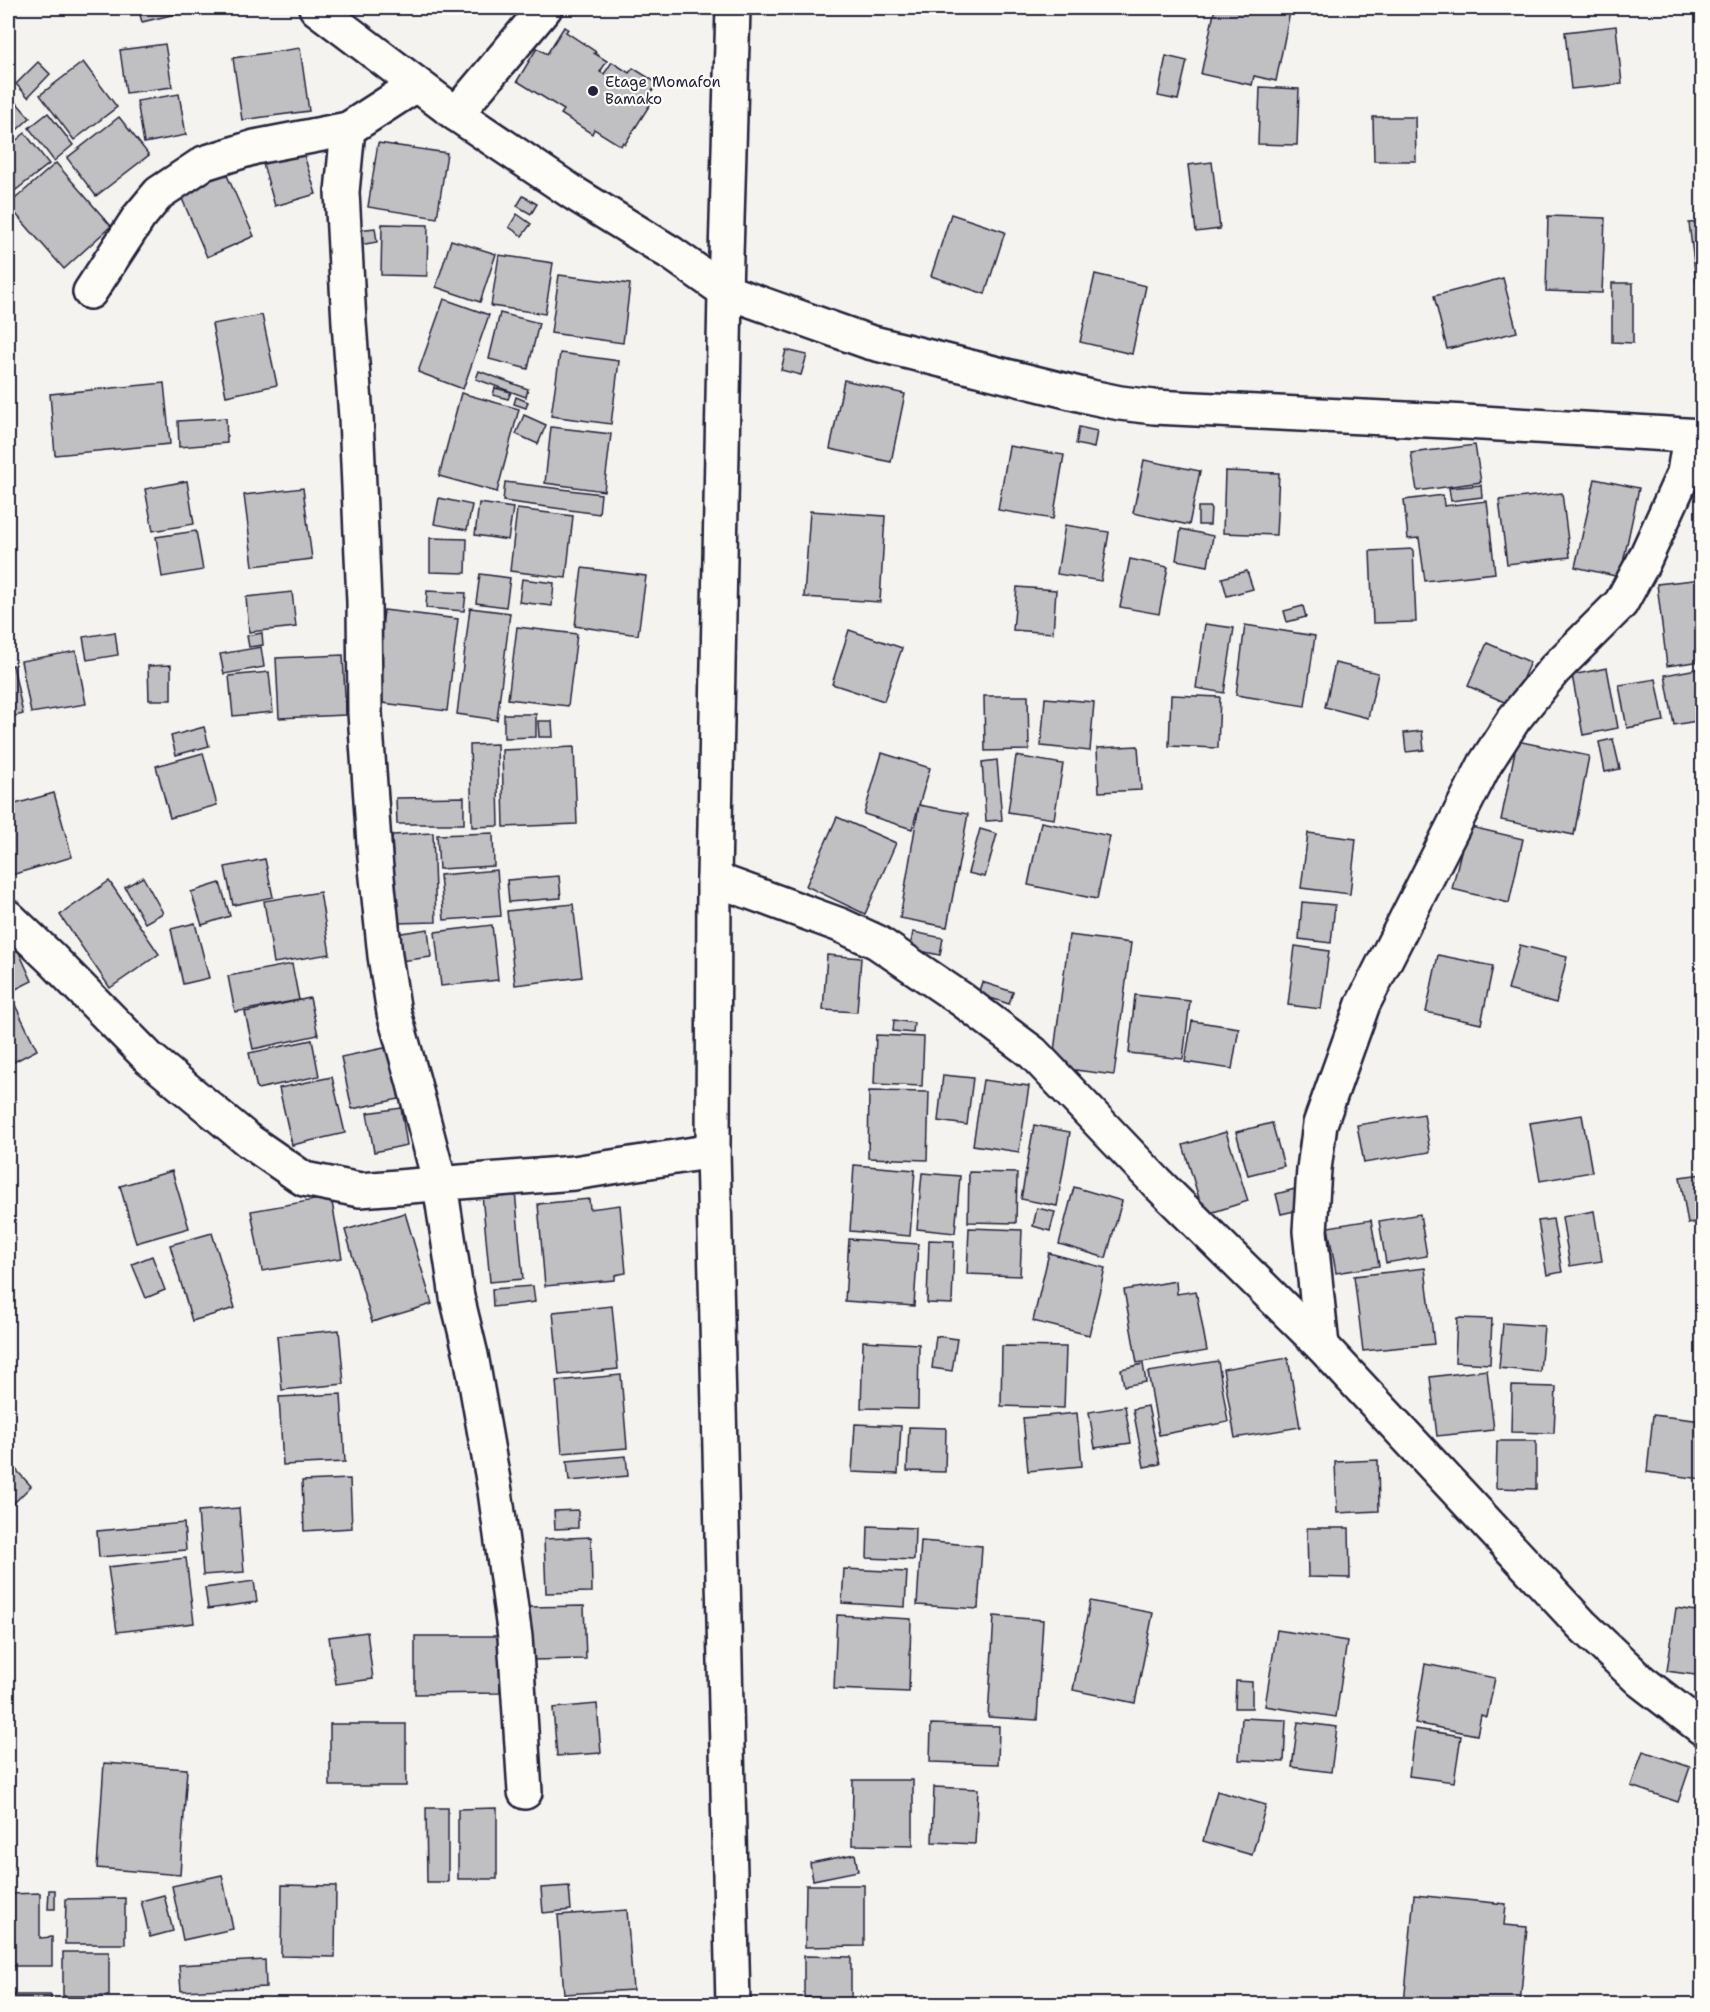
<svg xmlns="http://www.w3.org/2000/svg" width="1710" height="2012" font-family="'Shantell Sans',sans-serif">
<style>
.building{fill:#c0bfc2;stroke:#22223b;stroke-width:1.5}
.lines{fill:none;stroke-linecap:round;stroke-linejoin:round}
.street-casing{stroke:#22223b;stroke-width:38}
.secondary-casing{stroke:#22223b;stroke-width:38}
.street{stroke:#fdfcf7;stroke-width:33}
.secondary{stroke:#fdfcf7;stroke-width:33}
.poi-dot{fill:#22223b;stroke:#fdfcf7;stroke-width:2}
.labels{text-anchor:middle;stroke-width:4.5;stroke-linejoin:round;paint-order:stroke}
.poi-label{font-size:15px;fill:#22223b;stroke:#fdfcf7;text-anchor:start}
</style>
<rect width="100%" height="100%" fill="#f4f3ef"/>
<filter id="ink" filterUnits="userSpaceOnUse"><feTurbulence type="fractalNoise" baseFrequency=".0167" numOctaves="2"/><feDisplacementMap in="SourceGraphic" scale="12" xChannelSelector="R" yChannelSelector="G"/><feConvolveMatrix kernelMatrix="1 2 1 2 8 2 1 2 1" color-interpolation-filters="sRGB"/></filter>
<g filter="url(#ink)">
<g class="building">
<polygon points="138,8 200,8 142,22"/>
<polygon points="1215,8 1267,8 1290,12 1276,81 1254,76 1252,85 1201,74"/>
<polygon points="1616,26 1622,84 1571,89 1565,32"/>
<polygon points="564,27 568,29 566,32 596,52 594,53 607,61 600,72 604,74 612,62 629,73 633,68 657,83 647,100 651,103 625,144 623,142 621,146 594,129 592,134 561,114 564,110 517,81 537,48 547,54"/>
<polygon points="165,44 172,87 126,93 120,50"/>
<polygon points="300,48 309,111 242,120 233,58"/>
<polygon points="1166,56 1187,61 1178,100 1158,96"/>
<polygon points="38,62 50,74 28,97 16,84"/>
<polygon points="83,62 117,107 74,140 40,95"/>
<polygon points="1260,87 1299,89 1297,145 1258,144"/>
<polygon points="8,93 30,118 8,138"/>
<polygon points="179,94 186,135 144,143 137,101"/>
<polygon points="48,113 73,145 54,161 29,128"/>
<polygon points="119,117 149,155 96,196 67,158"/>
<polygon points="1373,117 1415,117 1416,161 1374,161"/>
<polygon points="25,133 49,164 16,190 8,179 8,147"/>
<polygon points="378,143 447,153 437,218 368,207"/>
<polygon points="303,152 316,194 275,206 263,164"/>
<polygon points="1212,162 1220,229 1196,232 1188,165"/>
<polygon points="56,163 111,226 64,269 8,205"/>
<polygon points="226,173 254,236 207,257 180,194"/>
<polygon points="523,196 537,204 531,214 517,206"/>
<polygon points="517,214 531,224 522,236 509,227"/>
<polygon points="951,214 1005,232 985,294 931,276"/>
<polygon points="1548,216 1605,218 1602,293 1546,291"/>
<polygon points="1702,222 1702,302 1699,303 1689,223"/>
<polygon points="382,224 428,225 427,276 381,275"/>
<polygon points="375,228 377,242 359,245 358,230"/>
<polygon points="451,240 496,254 480,302 436,287"/>
<polygon points="499,255 553,263 545,314 491,306"/>
<polygon points="1095,274 1146,286 1132,354 1080,342"/>
<polygon points="559,275 630,284 623,343 551,333"/>
<polygon points="1503,278 1517,332 1447,349 1434,296"/>
<polygon points="1612,283 1633,283 1633,343 1612,342"/>
<polygon points="444,299 489,315 463,389 418,372"/>
<polygon points="500,313 539,323 528,369 489,359"/>
<polygon points="262,315 277,385 226,396 212,324"/>
<polygon points="786,350 807,355 801,375 781,370"/>
<polygon points="560,353 619,361 611,424 551,416"/>
<polygon points="479,371 528,389 526,397 476,379"/>
<polygon points="844,380 905,394 891,462 830,449"/>
<polygon points="164,383 170,444 55,455 50,394"/>
<polygon points="495,388 511,392 508,399 493,395"/>
<polygon points="461,393 519,409 497,492 439,476"/>
<polygon points="516,397 528,402 526,408 514,404"/>
<polygon points="524,415 546,425 538,444 516,434"/>
<polygon points="226,418 227,443 179,447 178,421"/>
<polygon points="551,427 611,434 604,491 545,483"/>
<polygon points="1079,427 1097,431 1094,448 1076,444"/>
<polygon points="1475,445 1481,482 1417,491 1411,453"/>
<polygon points="1009,446 1064,455 1053,519 998,510"/>
<polygon points="1144,460 1200,471 1189,525 1133,513"/>
<polygon points="1225,471 1279,473 1276,535 1223,533"/>
<polygon points="1595,479 1639,488 1620,577 1575,567"/>
<polygon points="187,481 194,524 153,531 145,489"/>
<polygon points="505,482 601,494 599,514 503,501"/>
<polygon points="1481,485 1482,497 1451,501 1449,488"/>
<polygon points="303,488 312,559 253,566 244,495"/>
<polygon points="1562,493 1570,557 1507,564 1499,500"/>
<polygon points="1443,495 1444,506 1487,501 1495,573 1425,581 1419,538 1408,539 1404,500"/>
<polygon points="439,498 472,505 467,530 434,524"/>
<polygon points="479,503 513,508 508,540 475,535"/>
<polygon points="1198,507 1211,507 1210,525 1198,525"/>
<polygon points="517,509 573,516 566,578 510,571"/>
<polygon points="810,511 885,516 880,602 804,597"/>
<polygon points="1065,525 1109,532 1101,581 1057,574"/>
<polygon points="1181,529 1213,536 1208,566 1176,560"/>
<polygon points="196,531 203,570 162,577 156,537"/>
<polygon points="430,538 467,539 466,573 430,572"/>
<polygon points="1413,549 1416,622 1373,623 1370,551"/>
<polygon points="1130,559 1168,567 1159,614 1120,607"/>
<polygon points="582,568 646,576 638,635 575,626"/>
<polygon points="1247,571 1253,589 1227,596 1222,578"/>
<polygon points="480,574 510,578 506,607 476,603"/>
<polygon points="522,579 554,583 552,606 519,602"/>
<polygon points="1702,579 1702,661 1667,666 1657,584"/>
<polygon points="1017,587 1056,590 1053,633 1013,630"/>
<polygon points="427,591 466,593 464,611 426,608"/>
<polygon points="292,592 296,627 249,632 246,597"/>
<polygon points="1303,606 1306,617 1287,622 1284,611"/>
<polygon points="470,608 510,613 497,720 457,714"/>
<polygon points="384,610 458,619 447,711 374,702"/>
<polygon points="1205,624 1234,628 1224,693 1196,688"/>
<polygon points="1245,625 1315,636 1305,706 1236,695"/>
<polygon points="517,627 577,634 568,706 508,699"/>
<polygon points="849,630 902,648 884,701 832,684"/>
<polygon points="115,632 118,655 87,660 83,637"/>
<polygon points="262,633 263,645 249,647 247,636"/>
<polygon points="1487,643 1530,662 1511,705 1468,686"/>
<polygon points="261,647 264,667 224,674 220,654"/>
<polygon points="76,651 86,704 31,713 21,661"/>
<polygon points="343,655 346,715 279,718 276,658"/>
<polygon points="1335,663 1378,673 1368,718 1325,707"/>
<polygon points="13,665 23,714 8,718 8,666"/>
<polygon points="171,665 171,700 149,700 148,666"/>
<polygon points="1607,668 1618,728 1583,735 1572,675"/>
<polygon points="1702,668 1702,720 1674,725 1665,675"/>
<polygon points="269,672 273,712 233,716 229,676"/>
<polygon points="1656,679 1664,721 1627,728 1619,685"/>
<polygon points="1171,695 1220,697 1218,748 1169,746"/>
<polygon points="984,696 1028,696 1029,750 985,751"/>
<polygon points="1045,698 1094,702 1090,751 1041,746"/>
<polygon points="504,714 536,714 536,737 504,738"/>
<polygon points="538,721 552,721 553,737 539,737"/>
<polygon points="204,727 209,746 176,755 171,736"/>
<polygon points="1422,731 1424,750 1406,752 1404,733"/>
<polygon points="1613,739 1620,769 1605,772 1599,742"/>
<polygon points="1517,741 1589,756 1574,835 1501,820"/>
<polygon points="497,744 499,826 472,827 470,745"/>
<polygon points="1138,746 1141,790 1099,792 1097,748"/>
<polygon points="574,747 577,824 504,827 502,750"/>
<polygon points="203,753 217,805 170,818 156,766"/>
<polygon points="882,753 930,768 912,829 864,814"/>
<polygon points="1016,756 1063,764 1054,819 1008,812"/>
<polygon points="997,760 1002,820 986,821 982,762"/>
<polygon points="54,793 72,857 8,876 8,806"/>
<polygon points="464,797 464,824 397,824 396,798"/>
<polygon points="919,805 968,814 947,927 900,918"/>
<polygon points="837,817 896,843 865,914 806,886"/>
<polygon points="1041,822 1110,836 1097,899 1028,885"/>
<polygon points="1467,826 1523,839 1509,903 1452,889"/>
<polygon points="980,829 997,834 985,877 968,873"/>
<polygon points="433,833 436,922 395,923 392,835"/>
<polygon points="493,833 494,866 439,869 437,835"/>
<polygon points="1308,833 1356,839 1350,894 1301,888"/>
<polygon points="265,859 273,897 233,905 225,867"/>
<polygon points="497,870 501,916 444,920 440,875"/>
<polygon points="559,876 561,898 509,902 507,880"/>
<polygon points="143,877 163,913 145,923 125,887"/>
<polygon points="109,881 159,954 110,988 60,915"/>
<polygon points="220,883 230,916 202,925 191,892"/>
<polygon points="320,892 330,954 274,963 264,901"/>
<polygon points="1302,902 1335,905 1331,943 1299,939"/>
<polygon points="573,904 582,977 515,985 507,911"/>
<polygon points="195,923 209,978 183,984 171,929"/>
<polygon points="492,925 498,980 441,986 435,932"/>
<polygon points="428,929 431,957 400,961 395,934"/>
<polygon points="913,932 943,938 940,955 910,949"/>
<polygon points="1069,935 1131,943 1114,1075 1052,1067"/>
<polygon points="1520,945 1567,957 1556,1003 1508,990"/>
<polygon points="1295,946 1329,951 1321,1009 1288,1005"/>
<polygon points="18,950 32,981 8,993 8,955"/>
<polygon points="827,955 861,958 857,1012 823,1010"/>
<polygon points="1438,955 1493,966 1481,1024 1426,1012"/>
<polygon points="292,964 299,1000 235,1012 228,976"/>
<polygon points="982,982 1013,992 1009,1004 978,994"/>
<polygon points="1135,995 1190,1001 1183,1059 1129,1053"/>
<polygon points="310,998 318,1035 253,1049 245,1012"/>
<polygon points="15,1005 37,1050 8,1065 8,1009"/>
<polygon points="894,1020 914,1023 913,1033 893,1031"/>
<polygon points="1192,1021 1239,1028 1232,1069 1185,1062"/>
<polygon points="876,1035 924,1037 922,1086 874,1084"/>
<polygon points="312,1040 319,1076 257,1089 249,1053"/>
<polygon points="389,1047 399,1099 352,1109 341,1057"/>
<polygon points="943,1075 973,1078 967,1125 938,1121"/>
<polygon points="332,1077 345,1133 292,1145 279,1088"/>
<polygon points="983,1080 1029,1086 1019,1152 973,1145"/>
<polygon points="869,1091 929,1092 927,1160 868,1158"/>
<polygon points="401,1108 407,1145 374,1152 367,1113"/>
<polygon points="1424,1114 1430,1152 1364,1163 1357,1125"/>
<polygon points="1582,1115 1592,1172 1540,1181 1530,1123"/>
<polygon points="1272,1123 1284,1166 1248,1175 1236,1132"/>
<polygon points="1034,1125 1070,1132 1057,1206 1021,1199"/>
<polygon points="1226,1132 1248,1201 1204,1215 1183,1145"/>
<polygon points="854,1165 915,1170 910,1236 850,1231"/>
<polygon points="172,1171 189,1228 136,1243 120,1186"/>
<polygon points="969,1172 1017,1173 1016,1223 968,1222"/>
<polygon points="922,1173 960,1176 955,1233 917,1229"/>
<polygon points="1702,1174 1702,1221 1688,1224 1680,1177"/>
<polygon points="1074,1187 1122,1201 1106,1258 1059,1244"/>
<polygon points="1295,1189 1299,1210 1281,1214 1276,1194"/>
<polygon points="515,1191 523,1279 490,1282 482,1194"/>
<polygon points="331,1197 342,1258 262,1271 251,1211"/>
<polygon points="589,1199 590,1209 620,1205 626,1273 615,1275 615,1280 545,1286 538,1204"/>
<polygon points="1037,1208 1055,1212 1050,1231 1033,1226"/>
<polygon points="1594,1211 1602,1261 1570,1266 1562,1217"/>
<polygon points="405,1213 432,1304 372,1322 345,1230"/>
<polygon points="1420,1214 1427,1256 1386,1263 1379,1221"/>
<polygon points="1553,1219 1562,1272 1547,1275 1538,1221"/>
<polygon points="1371,1220 1379,1266 1336,1273 1328,1227"/>
<polygon points="969,1228 1022,1230 1020,1276 967,1274"/>
<polygon points="212,1233 235,1308 192,1321 170,1245"/>
<polygon points="849,1239 918,1244 914,1306 845,1301"/>
<polygon points="929,1240 954,1241 952,1304 927,1303"/>
<polygon points="1049,1253 1105,1268 1089,1335 1033,1321"/>
<polygon points="152,1256 165,1290 146,1298 132,1264"/>
<polygon points="1425,1268 1434,1344 1363,1351 1354,1276"/>
<polygon points="1176,1281 1177,1294 1196,1291 1207,1351 1137,1363 1124,1290"/>
<polygon points="533,1286 535,1302 493,1307 492,1289"/>
<polygon points="612,1306 618,1369 559,1375 553,1312"/>
<polygon points="1457,1318 1492,1319 1490,1364 1455,1362"/>
<polygon points="1503,1323 1544,1326 1540,1372 1499,1368"/>
<polygon points="339,1330 344,1384 282,1390 277,1336"/>
<polygon points="936,1336 957,1339 952,1371 932,1368"/>
<polygon points="863,1341 919,1344 918,1409 861,1408"/>
<polygon points="1002,1346 1066,1347 1064,1408 1001,1406"/>
<polygon points="1288,1358 1300,1427 1235,1438 1223,1369"/>
<polygon points="1218,1361 1228,1422 1159,1435 1148,1372"/>
<polygon points="1143,1364 1146,1382 1124,1386 1121,1369"/>
<polygon points="1487,1370 1494,1430 1437,1436 1430,1377"/>
<polygon points="621,1375 627,1448 562,1453 556,1381"/>
<polygon points="1512,1386 1556,1387 1554,1433 1511,1432"/>
<polygon points="341,1394 345,1462 283,1465 279,1397"/>
<polygon points="1125,1406 1131,1443 1095,1448 1089,1412"/>
<polygon points="1148,1406 1160,1464 1144,1467 1133,1409"/>
<polygon points="1077,1413 1082,1466 1028,1471 1023,1418"/>
<polygon points="1653,1415 1702,1421 1702,1479 1647,1472"/>
<polygon points="855,1424 901,1426 898,1474 852,1472"/>
<polygon points="909,1427 946,1428 945,1472 907,1471"/>
<polygon points="1497,1441 1536,1441 1536,1489 1496,1488"/>
<polygon points="626,1456 628,1476 569,1481 567,1461"/>
<polygon points="1378,1460 1379,1511 1337,1513 1335,1462"/>
<polygon points="8,1461 31,1486 8,1509"/>
<polygon points="350,1479 352,1528 304,1531 302,1481"/>
<polygon points="239,1508 244,1572 203,1575 198,1511"/>
<polygon points="578,1510 578,1528 555,1529 554,1511"/>
<polygon points="184,1523 186,1550 99,1557 97,1531"/>
<polygon points="868,1526 915,1528 914,1560 867,1558"/>
<polygon points="1307,1528 1349,1528 1350,1578 1308,1577"/>
<polygon points="591,1537 592,1592 546,1593 544,1539"/>
<polygon points="921,1541 982,1546 978,1609 917,1605"/>
<polygon points="186,1558 194,1623 117,1632 108,1567"/>
<polygon points="844,1569 907,1572 905,1607 842,1603"/>
<polygon points="254,1581 257,1602 208,1609 205,1588"/>
<polygon points="1090,1601 1153,1613 1135,1703 1073,1690"/>
<polygon points="584,1606 586,1659 530,1660 528,1607"/>
<polygon points="1676,1608 1702,1612 1702,1676 1667,1671"/>
<polygon points="837,1615 911,1619 909,1692 834,1689"/>
<polygon points="994,1616 1043,1620 1037,1720 988,1717"/>
<polygon points="1277,1630 1347,1641 1336,1717 1265,1706"/>
<polygon points="367,1632 373,1679 336,1684 329,1637"/>
<polygon points="415,1636 499,1636 500,1693 415,1694"/>
<polygon points="1425,1664 1495,1678 1487,1717 1481,1715 1477,1735 1415,1723"/>
<polygon points="1236,1681 1252,1682 1252,1708 1235,1708"/>
<polygon points="597,1704 601,1753 557,1756 553,1708"/>
<polygon points="1242,1718 1286,1720 1284,1762 1239,1760"/>
<polygon points="1298,1722 1337,1727 1331,1772 1292,1767"/>
<rect x="330" y="1724" width="76" height="62"/>
<polygon points="931,1724 999,1726 998,1764 930,1762"/>
<polygon points="1415,1729 1461,1736 1454,1782 1409,1776"/>
<polygon points="1643,1751 1690,1767 1678,1802 1631,1786"/>
<polygon points="104,1763 187,1769 180,1875 97,1868"/>
<polygon points="853,1780 913,1780 913,1846 852,1845"/>
<polygon points="934,1787 978,1789 975,1844 932,1842"/>
<polygon points="1217,1791 1266,1805 1252,1855 1203,1841"/>
<polygon points="426,1808 448,1808 448,1882 427,1882"/>
<polygon points="497,1808 497,1879 458,1879 458,1809"/>
<polygon points="855,1854 858,1871 813,1880 810,1863"/>
<polygon points="222,1875 233,1929 183,1940 172,1886"/>
<polygon points="282,1885 336,1886 335,1957 281,1956"/>
<polygon points="806,1885 864,1885 864,1946 805,1947"/>
<polygon points="569,1886 571,1910 543,1913 541,1888"/>
<polygon points="49,1890 55,1890 55,1909 48,1909"/>
<polygon points="40,1893 40,1938 52,1937 52,1966 9,1966 9,1894"/>
<polygon points="164,1895 173,1931 150,1937 141,1901"/>
<polygon points="1414,1895 1506,1904 1504,1925 1527,1927 1520,2004 1496,2003 1496,2004 1404,2004"/>
<polygon points="125,1898 125,1944 65,1944 66,1899"/>
<polygon points="627,1910 633,1990 564,1994 558,1915"/>
<rect x="63" y="1952" width="46" height="44"/>
<polygon points="804,1956 851,1957 851,1998 804,1997"/>
<polygon points="265,1960 266,1987 181,1991 179,1965"/>
<rect x="8" y="1995" width="43" height="9"/>
<rect x="60" y="1999" width="17" height="5"/>
</g>
<g class="lines">
<defs>
<g id="street">
<polyline points="416,85 348,129 342,192 349,323 356,417 364,602 365,713 375,858 385,956 394,1013 413,1080 440,1184 457,1297 471,1355 495,1491 515,1637 525,1792"/>
<polyline points="456,114 545,8"/>
<polyline points="90,292 139,217 159,193 204,163 255,147 348,129"/>
<polyline points="714,879 840,925 877,942 961,999 1033,1053 1156,1182 1322,1346 1582,1625 1641,1681 1702,1728"/>
<polyline points="8,917 51,958 149,1058 249,1141 304,1179 360,1190 574,1173 713,1151"/>
<polyline points="1322,1346 1310,1231 1314,1169 1320,1124 1363,1004 1485,764 1514,719 1554,670 1621,603 1643,563 1684,473 1690,436"/>
</g>
<g id="secondary">
<polyline points="316,8 456,114 575,194 671,253 725,291 869,342 1091,397 1120,403 1154,407 1448,421 1702,436"/>
<polyline points="733,2004 713,1151 714,879 725,291 733,8"/>
</g>
</defs>
<use href="#street" class="street-casing"/>
<use href="#secondary" class="secondary-casing"/>
<use href="#street" class="street"/>
<use href="#secondary" class="secondary"/>
</g>
</g>
<circle class="poi-dot" cx="593" cy="91" r="6"/>
<g class="labels">
<g class="poi-label">
<text x="605" y="87">Etage Momafon<tspan x="605" dy="17">Bamako</tspan></text>
</g>
</g>
<rect width="1710" height="2012" fill="none" stroke="#fdfcf7" stroke-width="30"/>
<rect x="15" y="15" width="1680" height="1982" fill="none" stroke="#22223b" stroke-width="2" filter="url(#ink)"/>
</svg>
